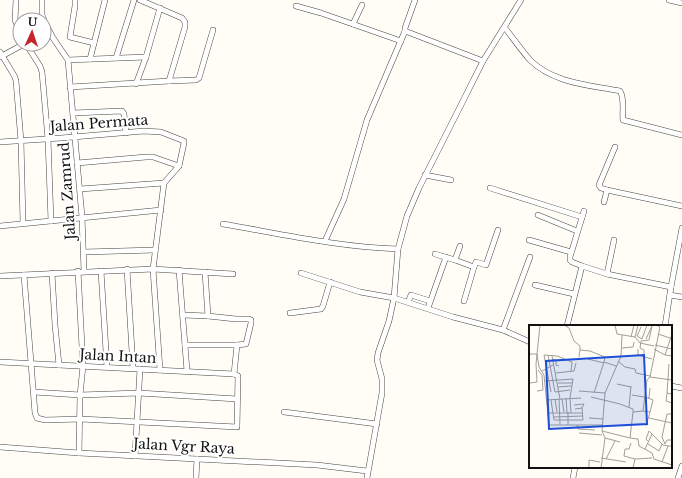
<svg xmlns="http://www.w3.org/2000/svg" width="682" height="478" font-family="'Libre Baskerville',serif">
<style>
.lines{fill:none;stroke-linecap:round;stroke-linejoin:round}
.street-casing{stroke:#444;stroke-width:6}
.street{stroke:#fff;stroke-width:5}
.labels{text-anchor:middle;stroke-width:4;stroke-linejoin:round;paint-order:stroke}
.street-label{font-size:14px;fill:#111;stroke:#fff}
.inset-road{fill:none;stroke:#a09f9a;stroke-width:1}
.view{fill:#1d4ed8;fill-opacity:0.15;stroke:#1d4ed8;stroke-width:2}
.inset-edge{fill:none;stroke:#111;stroke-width:2}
</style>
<rect width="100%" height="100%" fill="#fffdf5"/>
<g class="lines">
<defs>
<g id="street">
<polyline points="16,0 15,20 20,32"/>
<polyline points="42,0 42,15 44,20"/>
<polyline points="75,0 75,6 70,37 94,43"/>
<polyline points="140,0 182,18 185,22 185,27 169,81"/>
<polyline points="415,0 405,28 405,31 483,61"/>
<polyline points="669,0 682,3"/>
<polyline points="296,6 321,13 401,41"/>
<polyline points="44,21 53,38 68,60 82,217 84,271"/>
<polyline points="353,24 362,5"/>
<path d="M505 28C513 38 521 50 530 60 553 83 589 85 620 91 625 99 622 111 623 120L682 135"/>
<polyline points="26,44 40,66 42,72 48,139 51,221"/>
<polyline points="0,52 15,77 16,81 21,141 23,223"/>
<polyline points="0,57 24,44"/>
<polyline points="116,58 134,0"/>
<polyline points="90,59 105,0"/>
<polyline points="68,60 146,57"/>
<polyline points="136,84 146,57 160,8"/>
<polyline points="70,87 169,81 196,80 199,78 213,30"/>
<polyline points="73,113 122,111 124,114 126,133"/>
<polyline points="0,142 61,138 144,131 161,132 184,141 184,143 179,166 164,183 153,269 160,370"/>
<polyline points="77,163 146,157 153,157 179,166"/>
<polyline points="425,175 451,180"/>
<polyline points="490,188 582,217"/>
<polyline points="80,189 164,183"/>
<polyline points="607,190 601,188 599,185 615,147"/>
<polyline points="604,202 607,190 682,206"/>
<polyline points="538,215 577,231"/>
<path d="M223 224C281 234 339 247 398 249"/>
<polyline points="0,226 161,210"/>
<polyline points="529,240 571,252"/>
<polyline points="325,241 344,199 367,120 405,31"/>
<polyline points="84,252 155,250"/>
<polyline points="435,254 455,260 460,246"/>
<polyline points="455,260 474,267 464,301"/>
<polyline points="582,266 607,274 671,287"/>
<polyline points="474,267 476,262 486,265 498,230"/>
<polyline points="127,269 133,368"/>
<polyline points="179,270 187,371"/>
<polyline points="78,271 83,366 80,395 79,453"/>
<polyline points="101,271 107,367"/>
<polyline points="205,272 208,316"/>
<polyline points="52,273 55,325 59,365"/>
<polyline points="301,273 360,292 394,298 453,317 503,330 530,342"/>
<polyline points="607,274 614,240"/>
<polyline points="24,275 35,413 37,418 45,420 81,419 237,427 238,376 234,374"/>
<polyline points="0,276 153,269 233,274"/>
<polyline points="535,285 574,294"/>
<polyline points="670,295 682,297"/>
<polyline points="408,302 411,295 430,301"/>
<polyline points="428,308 446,257"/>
<polyline points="290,313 321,309 323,306 330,282"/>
<polyline points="183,315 208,316 236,319 249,319 251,320 251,323 246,344 237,345"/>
<polyline points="567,326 582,266 572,262 570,260 570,257 584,211"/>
<polyline points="665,326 671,287 682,228"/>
<polyline points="503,330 530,257"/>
<polyline points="185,345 237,345 234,374"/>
<polyline points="0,362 234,374"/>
<polyline points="671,386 682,388"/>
<polyline points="34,392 80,395 139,393 237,399"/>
<polyline points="284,412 377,424"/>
<polyline points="0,447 79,453 317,465 367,471"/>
<polyline points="135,456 140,369"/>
<polyline points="196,478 197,459"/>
<polyline points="367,478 382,393 382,379 377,360 378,353 389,321 394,298 398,249 407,216 419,188 463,101 483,61 521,0"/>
<polyline points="573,478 575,467"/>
<polyline points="678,478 682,466"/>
</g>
</defs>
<use href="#street" class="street-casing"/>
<use href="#street" class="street"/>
</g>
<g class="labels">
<g class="street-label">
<text transform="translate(99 123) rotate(-4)" y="5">Jalan Permata</text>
<text transform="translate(67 191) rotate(-94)" y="5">Jalan Zamrud</text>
<text transform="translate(118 356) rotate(3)" y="5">Jalan Intan</text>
<text transform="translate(184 446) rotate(3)" y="5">Jalan Vgr Raya</text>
</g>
</g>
<g transform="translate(529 325)">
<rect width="143" height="143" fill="#fffdf5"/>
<path class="inset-road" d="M35 0 40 3 45 16 51 21V25M86 0 88 9 106 12 111 18 125 21M127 0 131 2 121 52 118 55 114 86 104 87 101 113 109 114 110 121 123 128 125 134 143 140M112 2 108 11 113 14 118 0M129 9 141 13M143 9 136 30 143 31M102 12 105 0M106 12 109 0M117 14 123 1M126 20 143 24M93 23 104 22 105 17M109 24V30L123 34M125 24 136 30M8 29 10 42 15 50 20 100H73M19 30 26 67M115 30V25L111 23 112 16 120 15 123 1M23 31 31 74M50 32 51 25 61 26 76 32 75 37 87 41M0 34 1 29H8M23 34 27 35V40L30 41M59 34 75 38M89 36 96 42 106 44 107 48 121 51M140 39 138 68 143 69M13 46 24 40M27 48 45 46 47 38M121 52 143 55M16 56 44 54 41 73 42 88M1 58 8 57 7 39 11 0M29 58H43M88 59 102 62M29 62 42 61M8 66 14 65 13 50 9 45M50 66 76 68M22 67 15 30 28 31 43 37 42 46M26 67 41 65M65 68 75 37M138 68 137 76 143 78M103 70 115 72M62 72 91 79 104 84V87M37 73 38 88M115 73H120L121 63M119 73 124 75 121 87M26 74 28 87M30 74 31 100M33 74 35 87M17 75 52 73M22 75 25 95H54L53 83 46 84M45 80 55 79 53 83M100 82 102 61M114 86 121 87 117 101M39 87V100M19 88H53M143 89H138L133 112 136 119 138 115H143M25 92 54 91M60 93 74 94M120 93 143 98M48 100 49 104 66 105M73 106 101 113M50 108 73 110M76 113 91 117M120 117 117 114 120 106 134 120 139 121M102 118 100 124H96L95 131 106 134M119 119 130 126 133 119M116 124 123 109M72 133 97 137M77 134 86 116M133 137 139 121H143M60 143V135L71 137M72 143 76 113 73 106 76 68 92 31 93 10M104 143 106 134 123 133"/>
<path class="view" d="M115 30 118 99 20 104 17 36Z"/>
<rect width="143" height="143" class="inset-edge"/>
</g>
<g transform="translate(32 32) rotate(3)"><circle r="19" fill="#ffffff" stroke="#a0a0a0"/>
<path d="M0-3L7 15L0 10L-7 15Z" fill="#c4262e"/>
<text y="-6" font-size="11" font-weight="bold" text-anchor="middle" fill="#111111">U</text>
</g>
</svg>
